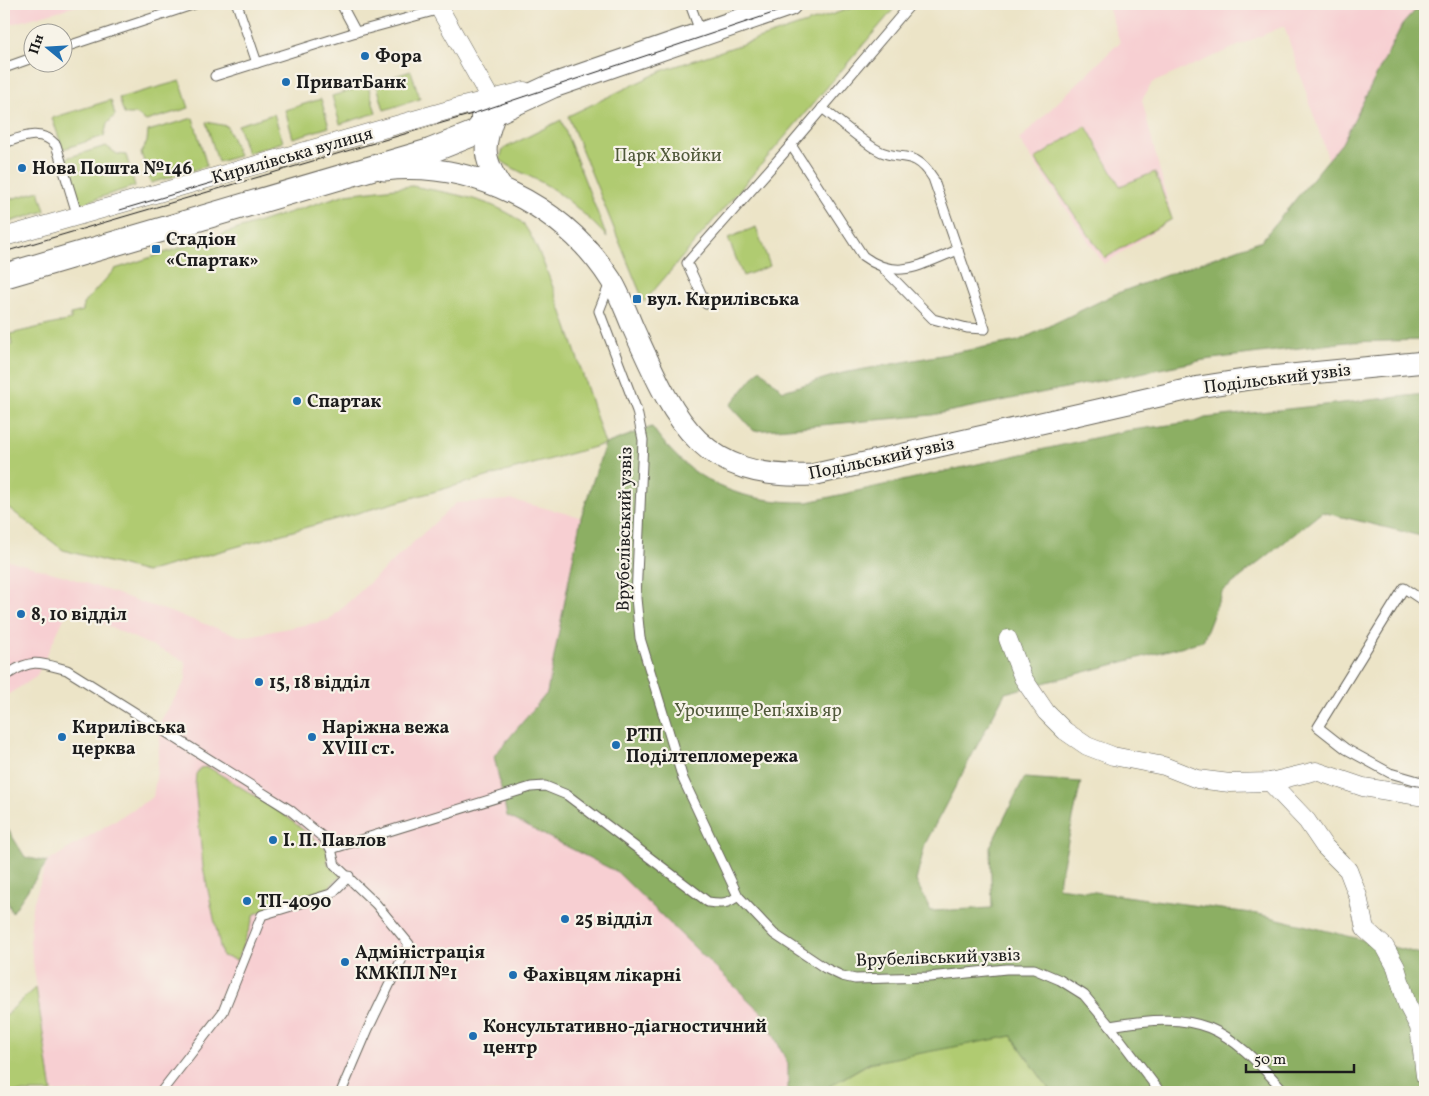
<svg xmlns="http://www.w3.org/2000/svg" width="1429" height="1096" font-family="Vollkorn,serif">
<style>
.built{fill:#f7cfd2}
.green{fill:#b0cb71;stroke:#667446}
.forest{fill:#8caf63;stroke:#546640}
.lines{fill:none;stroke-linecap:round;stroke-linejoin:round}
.service-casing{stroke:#656258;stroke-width:11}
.minor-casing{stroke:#656258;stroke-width:19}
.tertiary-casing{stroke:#656258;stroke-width:23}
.secondary-casing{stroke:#656258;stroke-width:26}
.service{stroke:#fff;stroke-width:9}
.minor{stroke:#fff;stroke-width:18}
.tertiary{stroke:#fff;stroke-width:21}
.secondary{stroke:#fff;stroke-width:24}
.tram{stroke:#1c1c1c;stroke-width:1}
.poi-dot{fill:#1f6fb2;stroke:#f7f3e8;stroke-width:2}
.labels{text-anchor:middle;stroke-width:4.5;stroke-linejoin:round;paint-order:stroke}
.poi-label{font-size:18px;font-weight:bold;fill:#1c1c1c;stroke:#f7f3e8;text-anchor:start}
.street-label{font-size:18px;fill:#1c1c1c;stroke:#f7f3e8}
.park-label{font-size:18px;fill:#50593a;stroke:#f7f3e8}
</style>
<rect width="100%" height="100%" fill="#f7f3e8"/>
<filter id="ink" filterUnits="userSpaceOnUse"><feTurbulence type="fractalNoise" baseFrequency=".02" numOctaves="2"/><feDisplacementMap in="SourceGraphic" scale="10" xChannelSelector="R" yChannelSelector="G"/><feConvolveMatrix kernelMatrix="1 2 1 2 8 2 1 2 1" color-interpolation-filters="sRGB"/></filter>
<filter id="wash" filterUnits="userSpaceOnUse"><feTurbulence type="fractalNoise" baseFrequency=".0096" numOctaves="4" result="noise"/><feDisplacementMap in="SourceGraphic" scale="20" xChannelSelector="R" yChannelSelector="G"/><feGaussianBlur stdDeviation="1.12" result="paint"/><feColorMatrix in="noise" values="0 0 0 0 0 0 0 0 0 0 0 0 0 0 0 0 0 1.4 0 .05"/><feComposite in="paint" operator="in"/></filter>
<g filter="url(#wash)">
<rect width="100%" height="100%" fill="#ece4c7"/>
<g class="built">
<polygon points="4,4 83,4 4,26"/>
<polygon points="1107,4 1425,4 1425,30 1329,161 1284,26 1152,83 1142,100 1172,219 1104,264 1019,140 1120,42"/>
<polygon points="512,500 581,517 547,693 494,756 507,816 617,872 764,1015 788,1064 788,1092 52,1092 30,941 32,907 47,862 153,797 157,771 161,720 186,680 185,661 69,608 36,677 4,697 4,559 65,576 243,637 329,620 456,503"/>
</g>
<g class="green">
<polygon points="864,4 898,4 644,302 568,116 664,70"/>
<polygon points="411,71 420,99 384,110 376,82"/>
<polygon points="180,81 189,108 146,121 136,114 124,114 119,98"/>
<polygon points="368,85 376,113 340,124 332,96"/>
<polygon points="321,99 329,127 293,138 285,110"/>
<polygon points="111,100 115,115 107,124 104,136 63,149 52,118"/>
<polygon points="274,114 283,142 247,153 238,125"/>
<polygon points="193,118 207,166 151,183 141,153 147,142 148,131"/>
<path d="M561 120 607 237C590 219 572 202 551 188 540 180 506 167 500 159L503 149Z"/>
<polygon points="206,122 227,126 239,156 218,162"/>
<polygon points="1086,126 1120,186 1155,172 1172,219 1105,258 1035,159"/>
<polygon points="106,146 117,154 126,155 135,186 80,204 66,158"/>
<path d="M412 186C447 193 490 198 520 221 543 238 592 406 605 444L146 572 63 550 5 505 4 346 12 345 10 334 71 320V314L83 311V304L115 269 346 194Z"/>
<polygon points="39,191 45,211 6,223 4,201"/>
<polygon points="756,227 770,266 743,276 728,238"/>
<polygon points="208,767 281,812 327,849 328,864 341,876 328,888 255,914 237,960 222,956 203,867 195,786 196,774 200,768"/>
<polygon points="36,987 52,1092 4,1092 4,1017"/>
<polygon points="1012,1036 1051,1092 819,1092 882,1056"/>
</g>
<g class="forest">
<polygon points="1421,4 1425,4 1425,340 1347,342 1204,360 932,415 754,431 730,405 760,369 783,391 843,373 1018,341 1115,294 1262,240 1342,143 1402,25"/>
<path d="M1425 394V537L1322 512 1222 592 1203 641 1005 693 925 844 916 881 931 911 992 908 990 847 1024 778 1081 782 1058 887 1258 914 1425 955V1092H1051L1012 1036 869 1063 819 1092H788V1064L764 1015 617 872 507 816 494 756 547 693 581 517 605 444 652 427C691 483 740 503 808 502L1125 431 1198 421 1205 418Z"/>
<polygon points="4,823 25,857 47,862 12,913 4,892"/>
</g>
</g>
<g filter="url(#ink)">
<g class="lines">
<defs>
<g id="service">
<polyline points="237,4 257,63"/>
<polyline points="341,4 356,32"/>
<polyline points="690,4 701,34"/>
<polyline points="62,48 195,4"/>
<polyline points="4,68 32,58"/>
<polyline points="215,76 356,32 441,9"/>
<path d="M822 108C839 121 856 136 874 148 899 164 913 146 933 178L985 329 967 328 933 319 883 268"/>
<path d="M4 143C22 137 41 128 56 145L78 217"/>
<path d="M791 145 863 256C898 282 921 264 958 250"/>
<polyline points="610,283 599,311 637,411 643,440 636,598 640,638 683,779 738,896 774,934 825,968 842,976 855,979 929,977 1006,969 1034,969 1060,980 1084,995 1110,1026 1160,1092"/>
<polyline points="706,304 687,263 791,145 911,4"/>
<polyline points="1425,602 1404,588 1318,727 1346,749 1390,773 1425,783"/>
<path d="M4 672 10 673C33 658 41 663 67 670L290 810 325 839 331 849 335 865 376 904 409 944 368 1029 341 1092"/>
<path d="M331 849 531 787 545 786 567 795 708 902C721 904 728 904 738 896"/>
<path d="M1110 1026C1201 1010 1225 1025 1285 1092"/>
<polyline points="161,1092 223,1012 262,915 331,894 349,876"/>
</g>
<g id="minor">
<polyline points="437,4 495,107"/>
<polyline points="4,237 463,106 524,91"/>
<polyline points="1008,639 1023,678 1046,712 1065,731 1087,746 1113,756 1164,766 1197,779 1230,783 1270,782 1316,771 1363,787 1425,797"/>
<polyline points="1270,782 1307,821 1324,846 1348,870 1358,896 1365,929 1385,947 1396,967 1407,1004 1419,1027 1425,1076"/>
</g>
<g id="tertiary">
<path d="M496 111C483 145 481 156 501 187"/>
<path d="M384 170C472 160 563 205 611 280 620 294 626 312 633 328 674 418 697 480 812 475L1199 387 1250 379 1425 362"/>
</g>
<g id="secondary">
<polyline points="483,118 552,86 789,4"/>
<polyline points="4,276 430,151 475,133 497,110"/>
</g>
</defs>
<use href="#service" class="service-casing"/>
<use href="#minor" class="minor-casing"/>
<use href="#tertiary" class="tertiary-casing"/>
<use href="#secondary" class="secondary-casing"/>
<use href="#service" class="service"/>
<use href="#minor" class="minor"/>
<use href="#tertiary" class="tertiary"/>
<use href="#secondary" class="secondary"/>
<g class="tram">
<polyline points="120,210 238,175"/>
<polyline points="4,252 469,115 800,4"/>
</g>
</g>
</g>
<g class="poi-dot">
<circle cx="365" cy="56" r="5"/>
<circle cx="286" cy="82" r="5"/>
<circle cx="22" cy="168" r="5"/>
<rect x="151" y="244" width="10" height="10" rx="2.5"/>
<rect x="632" y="294" width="10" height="10" rx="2.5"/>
<circle cx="297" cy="401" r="5"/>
<circle cx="21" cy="614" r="5"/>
<circle cx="259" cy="682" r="5"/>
<circle cx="62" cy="737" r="5"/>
<circle cx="312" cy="737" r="5"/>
<circle cx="616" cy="745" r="5"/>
<circle cx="273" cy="840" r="5"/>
<circle cx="247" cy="901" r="5"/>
<circle cx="565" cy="919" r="5"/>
<circle cx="345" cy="962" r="5"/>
<circle cx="513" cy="975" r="5"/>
<circle cx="473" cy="1036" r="5"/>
</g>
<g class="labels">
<g class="poi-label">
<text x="375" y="62">Фора</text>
<text x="296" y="88">ПриватБанк</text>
<text x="32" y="174">Нова Пошта №146</text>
<text x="166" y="245">Стадіон<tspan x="166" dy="21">«Спартак»</tspan></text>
<text x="647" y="305">вул. Кирилівська</text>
<text x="307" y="407">Спартак</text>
<text x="31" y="620">8, 10 відділ</text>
<text x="269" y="688">15, 18 відділ</text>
<text x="72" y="733">Кирилівська<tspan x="72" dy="21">церква</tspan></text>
<text x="322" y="733">Наріжна вежа<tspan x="322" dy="21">XVIII ст.</tspan></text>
<text x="626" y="741">РТП<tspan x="626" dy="21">Поділтепломережа</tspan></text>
<text x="283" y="846">І. П. Павлов</text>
<text x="257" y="907">ТП-4090</text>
<text x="575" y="925">25 відділ</text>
<text x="355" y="958">Адміністрація<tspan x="355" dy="21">КМКПЛ №1</tspan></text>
<text x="523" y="981">Фахівцям лікарні</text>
<text x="483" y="1032">Консультативно-діагностичний<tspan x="483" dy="21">центр</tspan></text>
</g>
<g class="street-label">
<text transform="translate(292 155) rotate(-16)" y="6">Кирилівська вулиця</text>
<text transform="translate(1277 378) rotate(-7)" y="6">Подільський узвіз</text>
<text transform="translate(881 458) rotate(-12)" y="6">Подільський узвіз</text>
<text transform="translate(624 529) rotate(-89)" y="6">Врубелівський узвіз</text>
<text transform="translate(938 957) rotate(-2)" y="6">Врубелівський узвіз</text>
</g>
<g class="park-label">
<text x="668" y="161">Парк Хвойки</text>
<text x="758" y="716">Урочище Реп'яхів яр</text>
</g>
</g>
<rect width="1429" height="1096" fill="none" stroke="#f7f3e8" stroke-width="20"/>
<g transform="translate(48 48) rotate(288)"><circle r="24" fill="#f7f3e8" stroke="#9f9d96"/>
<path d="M0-4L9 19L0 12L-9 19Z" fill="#1f6fb2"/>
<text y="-8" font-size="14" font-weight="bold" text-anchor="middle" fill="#1c1c1c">Пн</text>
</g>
<path d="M1246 1064v8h108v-8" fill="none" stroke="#1c1c1c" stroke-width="2.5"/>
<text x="1254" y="1064" font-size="15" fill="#1c1c1c" stroke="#f7f3e8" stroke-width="4" paint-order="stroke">50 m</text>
</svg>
